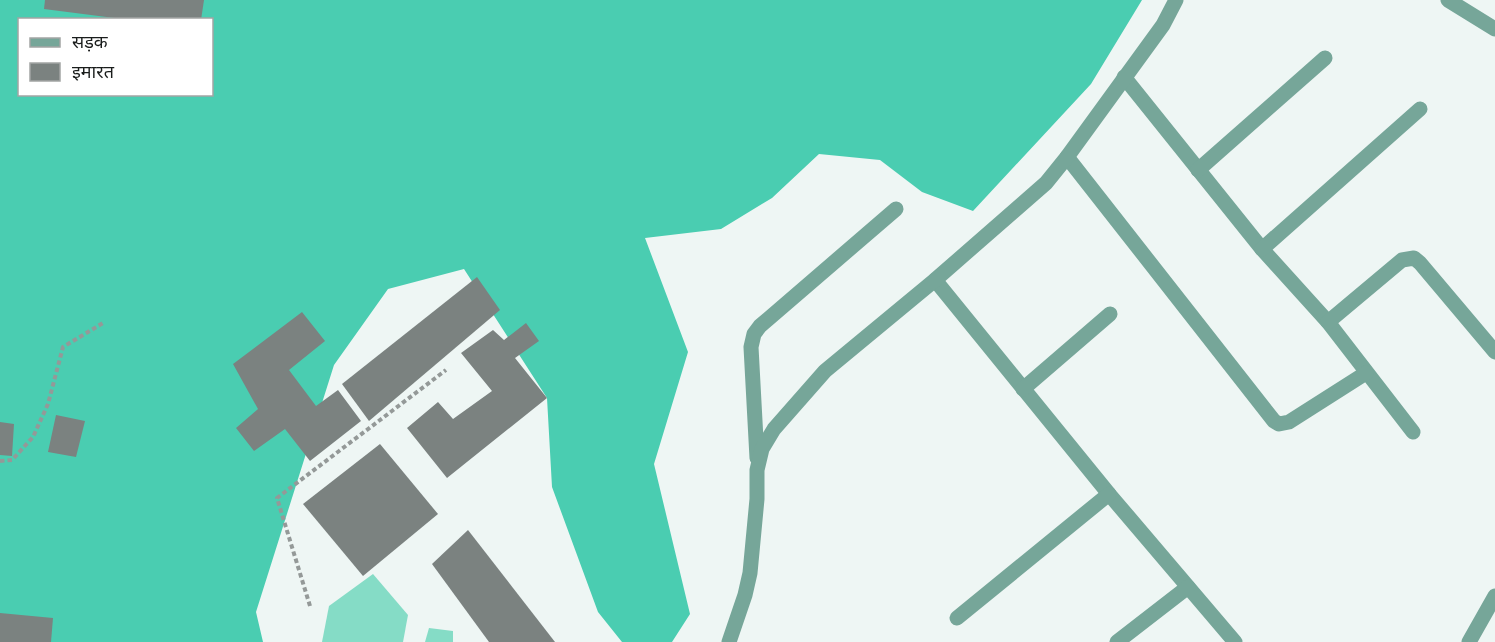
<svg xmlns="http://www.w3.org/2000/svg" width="1495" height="642" font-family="'Noto Sans','Noto Sans Devanagari',sans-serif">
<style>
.green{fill:#85dcc6}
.forest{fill:#4acdb1;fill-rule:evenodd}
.building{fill:#7b8280}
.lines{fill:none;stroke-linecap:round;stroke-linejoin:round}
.path{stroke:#949998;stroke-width:4;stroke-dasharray:4.5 3;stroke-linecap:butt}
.minor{stroke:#76a699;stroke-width:15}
</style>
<rect width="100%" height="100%" fill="#eef6f4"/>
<g class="green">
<polygon points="373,574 408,615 403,642 322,642 329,606"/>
<polygon points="429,628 453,631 453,642 425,642"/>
</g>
<path class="forest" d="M0 0H1142L1091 84 973 211 922 192 880 160 819 154 772 198 721 229 645 238 688 352 654 464 690 614 672 642H622L598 612 552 487 547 398 464 269 388 289 334 365 256 612 263 642H0ZM20 20H212V94H20Z"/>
<g class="building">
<polygon points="45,0 204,0 201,20 130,20 44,9"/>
<polygon points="477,277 500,310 369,421 342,384"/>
<polygon points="302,312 325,341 289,370 316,406 338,390 361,421 310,461 285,429 254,451 236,428 258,409 233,364"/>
<polygon points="526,323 539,341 515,358 547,398 447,478 407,428 438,402 453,419 492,391 461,353 493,330 504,340"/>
<polygon points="56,415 85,421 76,457 48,452"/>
<polygon points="0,422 14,424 12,456 0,455"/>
<polygon points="380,444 438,514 363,576 303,504"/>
<polygon points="468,530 555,642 489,642 432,564"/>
<polygon points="0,613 53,618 51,642 0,642"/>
</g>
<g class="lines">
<g class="path">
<polyline points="0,461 12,460 33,437 48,404 63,347 103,323"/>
<polyline points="310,606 277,498 446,370"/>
</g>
<g class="minor">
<polyline points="1448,0 1495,29"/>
<polyline points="1124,77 1262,249 1328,322 1413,432"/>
<polyline points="1067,157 1274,421 1279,424 1289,422 1366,373"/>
<polyline points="1198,170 1325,58"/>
<polyline points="1262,249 1420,109"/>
<polyline points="935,280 1109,494 1235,642"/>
<polyline points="1328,322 1402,260 1414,258 1420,263 1495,352"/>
<polyline points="1023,389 1110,314"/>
<polyline points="757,458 751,347 754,334 760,326 896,209"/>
<polyline points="957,618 1109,494"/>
<polyline points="729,642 745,595 750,573 757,499 757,470 762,449 774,429 825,371 935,280 1046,183 1067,157 1163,25 1176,0"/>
<polyline points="1117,642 1188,587"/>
<polyline points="1469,642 1495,596"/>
</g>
</g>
<rect x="18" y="18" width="195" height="78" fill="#ffffff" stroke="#a3a5a4" stroke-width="1.5"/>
<rect x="30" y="38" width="30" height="9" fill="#76a699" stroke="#a3a5a4" stroke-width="1.5"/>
<text x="72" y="48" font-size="18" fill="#1a1d1c">सड़क</text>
<rect x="30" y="63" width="30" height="18" fill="#7b8280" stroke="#a3a5a4" stroke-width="1.5"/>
<text x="72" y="78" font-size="18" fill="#1a1d1c">इमारत</text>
</svg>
